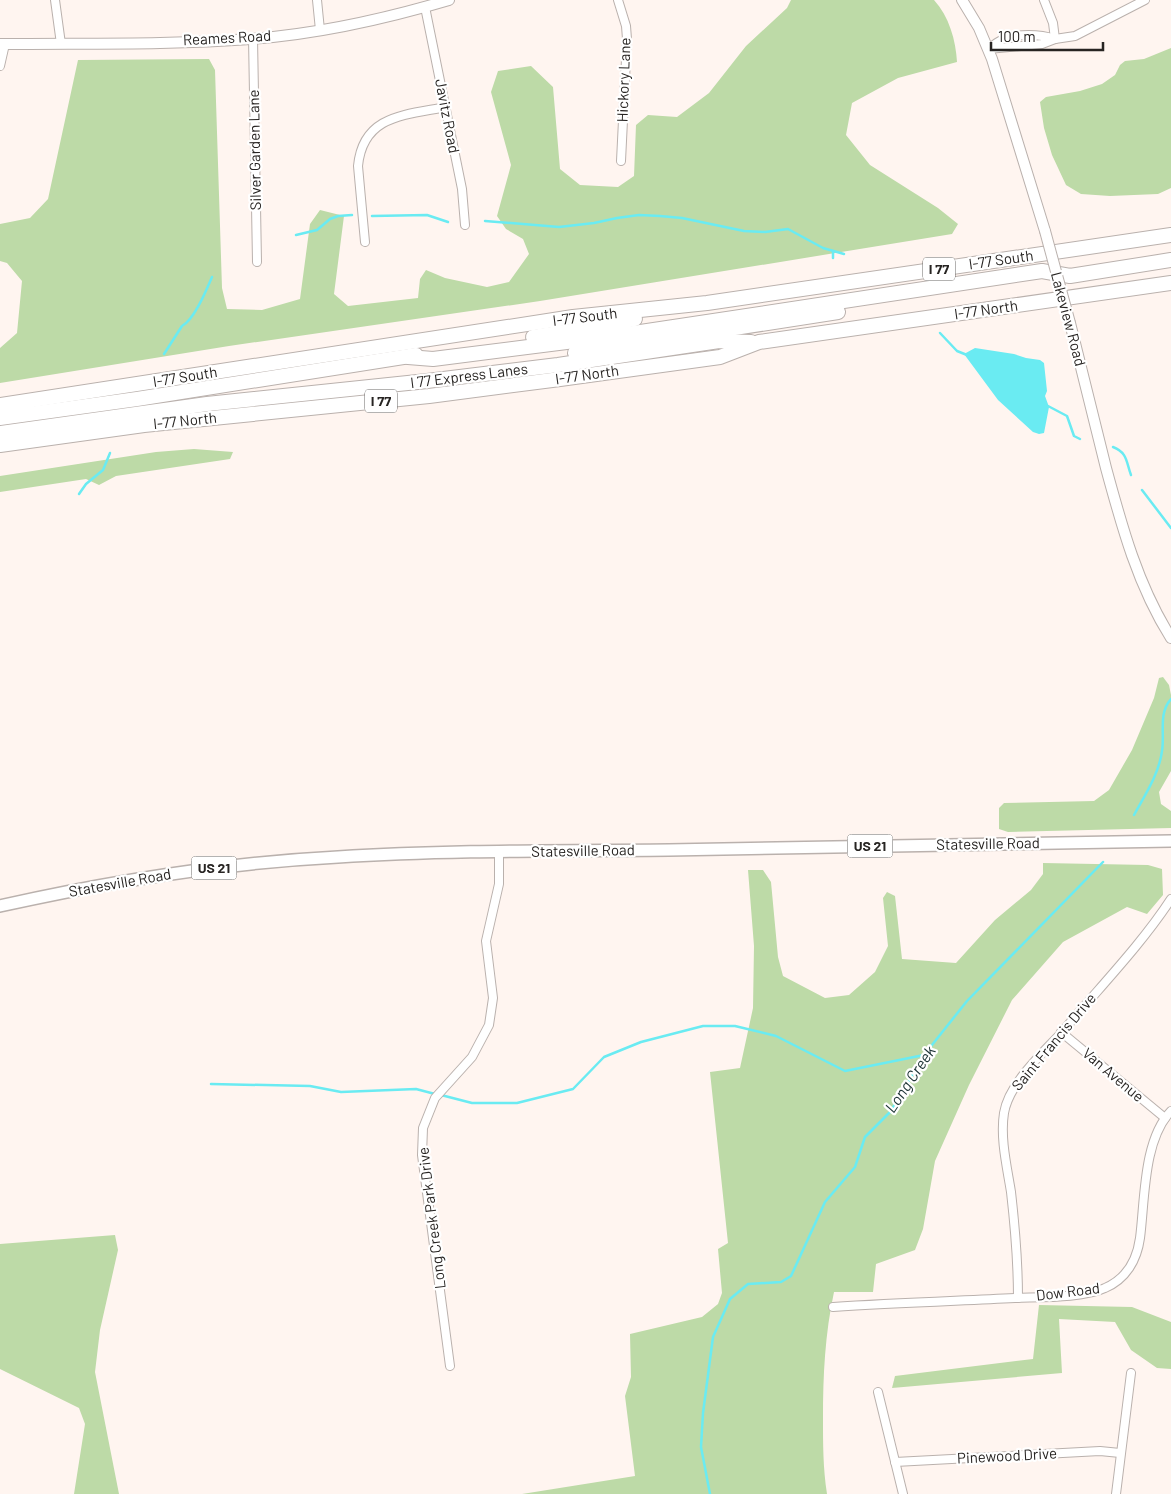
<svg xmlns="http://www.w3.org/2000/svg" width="1171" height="1494" font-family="Barlow,sans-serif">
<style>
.green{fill:#bddaa7}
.water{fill:#6aebf2}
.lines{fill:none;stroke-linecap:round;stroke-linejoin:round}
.stream{stroke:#6aebf2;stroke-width:2.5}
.street-casing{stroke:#bab1ad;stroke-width:10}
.secondary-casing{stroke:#bab1ad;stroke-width:12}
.primary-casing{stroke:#bab1ad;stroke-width:14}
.highway-casing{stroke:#bab1ad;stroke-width:16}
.street{stroke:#fff;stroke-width:8}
.secondary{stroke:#fff;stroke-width:10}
.primary{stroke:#fff;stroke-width:11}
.highway{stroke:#fff;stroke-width:14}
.secondary-bridge-casing{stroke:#bab1ad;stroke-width:12;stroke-linecap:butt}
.secondary-bridge{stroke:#fff;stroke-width:10}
.labels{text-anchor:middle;stroke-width:4.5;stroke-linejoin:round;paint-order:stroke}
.shield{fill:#fff;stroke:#686664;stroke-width:1}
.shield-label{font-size:14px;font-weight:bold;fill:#272422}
.street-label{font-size:15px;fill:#272422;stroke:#fff}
.water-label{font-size:16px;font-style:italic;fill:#203638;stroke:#fff}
</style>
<rect width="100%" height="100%" fill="#fff5f0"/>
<g class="green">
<path d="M791 0H934C949 16 956 41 957 62L898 78 852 103 846 135 870 165 938 208 958 224 952 234 540 301 229 346 0 383V348L17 333 22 281 7 263 0 261V224L30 218 48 199 78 60 209 59 215 70 222 288 227 309 262 310 300 299 310 224 320 210 344 216 334 294 348 306 418 298 420 279 426 270 445 278 487 287 509 282 529 254 523 239 506 229 497 216 511 165 491 92 498 71 531 66 553 87 560 169 580 185 618 187 634 176 636 125 648 115 677 117 709 93 746 46 787 8Z"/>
<polygon points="1171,48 1171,188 1158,194 1110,196 1081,194 1066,185 1052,155 1044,128 1040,102 1046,97 1080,91 1102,84 1115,75 1120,65 1125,61 1144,59"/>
<polygon points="194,449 233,452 230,459 116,476 99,485 86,479 0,492 0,476 156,452"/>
<polygon points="1163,677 1169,685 1171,695 1171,771 1159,792 1161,804 1171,811 1171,828 1008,832 999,829 999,808 1004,803 1094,801 1109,790 1132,750 1154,698 1159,678"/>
<path d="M1043 863 1148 865 1162 869 1163 895 1147 914 1127 907 1063 942 1012 1000 969 1085 935 1161 923 1229 915 1250 876 1264 873 1292H834C825 1334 823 1375 823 1418 823 1444 823 1468 827 1494H522L635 1476 625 1396 631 1377 630 1334 702 1317 718 1304 722 1293 718 1249 728 1243 710 1072 740 1068 753 1008 754 946 748 870H763L771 882 778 957 783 976 825 998 849 995 875 972 888 946 883 898 887 892 895 896 902 959 956 963 995 920 1031 890 1043 874Z"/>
<polygon points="115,1235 118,1250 100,1330 95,1372 119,1494 74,1494 85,1424 79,1408 0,1369 0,1244"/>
<polygon points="1039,1305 1132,1307 1171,1322 1171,1369 1157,1368 1131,1350 1115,1322 1059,1319 1062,1373 892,1388 895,1376 1033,1359"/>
</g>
<polygon class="water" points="975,348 1014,354 1026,358 1040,360 1044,363 1047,391 1045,396 1049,407 1044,433 1039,434 1033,432 998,400 964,354"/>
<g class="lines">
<g class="stream">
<polyline points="372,216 427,215 448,222"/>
<polyline points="485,221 559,227 594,223 617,218 639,215 660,216 682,218 744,231 765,232 788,229 823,248 844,254"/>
<polyline points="296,235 317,230 330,219 338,216 352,215"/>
<polyline points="833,258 833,251"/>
<polyline points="940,333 957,351 967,355"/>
<path d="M164 354 182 326C194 320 206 291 212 277"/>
<polyline points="1048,406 1067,416 1074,436 1080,439"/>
<path d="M1113 447C1128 453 1126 462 1131 475"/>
<polyline points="1142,490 1171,528"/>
<polyline points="79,494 86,484 103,470 110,453"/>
<path d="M1134 815C1145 795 1159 774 1162 751 1165 734 1158 713 1171 699"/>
<polyline points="211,1084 310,1086 341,1092 416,1089 435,1094"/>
<polyline points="441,1095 472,1103 517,1103 573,1089 604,1057 641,1042 703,1026 735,1026 776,1036 845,1071 924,1055"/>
<polyline points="710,1494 701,1447 703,1413 713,1337 730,1299 748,1284 781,1282 791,1276 825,1202 855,1167 865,1137 891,1111 924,1055 967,1001 1103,862"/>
</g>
<defs>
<g id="street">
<polyline points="55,0 61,44"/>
<polyline points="317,0 320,30"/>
<polyline points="618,0 626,26 627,39 621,161"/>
<polyline points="1044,0 1053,23 1055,39"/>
<polyline points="425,7 462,189 465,225"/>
<polyline points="253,38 257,262"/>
<polyline points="988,49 1042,44 1055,39 1075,36 1145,0"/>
<path d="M988 49C993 46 997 42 1002 40 1017 33 1040 34 1055 39"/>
<polyline points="0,66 5,44"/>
<path d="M365 242 358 166C363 115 405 115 446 107"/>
<polyline points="1061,1032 1165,1118"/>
<path d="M1018 1298C1018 1262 1015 1227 1011 1192 1007 1167 1000 1138 1004 1113 1009 1083 1043 1053 1063 1031 1098 989 1141 945 1171 899"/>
<path d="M833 1307C894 1303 954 1301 1015 1298 1040 1297 1084 1298 1105 1288 1126 1279 1137 1260 1140 1238 1145 1200 1143 1140 1171 1111"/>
<polyline points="450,1366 422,1155 423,1128 435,1098 472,1057 489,1025 493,998 486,941 499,884 499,852"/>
<polyline points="878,1392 903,1494"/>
<polyline points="895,1462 1100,1451 1120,1453"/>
<polyline points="1116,1494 1131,1373"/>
</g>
<g id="secondary">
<polyline points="962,0 979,28 992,59 1045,231"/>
<path d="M0 44C84 43 168 45 251 39 318 34 385 19 449 0"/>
<path d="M1070 323C1082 371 1094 419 1106 468 1122 527 1138 586 1171 638"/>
</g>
<path id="primary" d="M0 906C111 881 224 863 338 857 448 850 559 851 669 850 836 847 1004 844 1171 841"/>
<g id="highway">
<polyline points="533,337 597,327 635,319"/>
<polyline points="575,353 838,312"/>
<polyline points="408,357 433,359 614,336 1042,271 1070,276 1171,260"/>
<polyline points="0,405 573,317 707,303 1171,235"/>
<polyline points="0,418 137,399 416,355"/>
<polyline points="0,433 207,404 427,381 558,365 719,341 751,342"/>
<polyline points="0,445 144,425 429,396 560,379 720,357 759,342 1171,283"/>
</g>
</defs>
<use href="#street" class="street-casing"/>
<use href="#secondary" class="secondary-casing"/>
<use href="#primary" class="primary-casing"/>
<use href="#highway" class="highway-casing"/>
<use href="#street" class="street"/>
<use href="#secondary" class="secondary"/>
<use href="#primary" class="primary"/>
<use href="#highway" class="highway"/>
<defs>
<polyline id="secondary-bridge" points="1045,231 1070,323"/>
</defs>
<use href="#secondary-bridge" class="secondary-bridge-casing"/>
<use href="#secondary-bridge" class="secondary-bridge"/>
</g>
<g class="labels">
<g class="shield">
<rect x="923" y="257.5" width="32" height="23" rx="4"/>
<rect x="365" y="389.5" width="32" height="23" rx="4"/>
<rect x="847.5" y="834.5" width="45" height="23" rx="4"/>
<rect x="191.5" y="856.5" width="45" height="23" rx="4"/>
</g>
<g class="shield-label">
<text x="939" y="274">I 77</text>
<text x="381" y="406">I 77</text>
<text x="870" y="851">US 21</text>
<text x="214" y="873">US 21</text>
</g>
<g class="street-label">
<text transform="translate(227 38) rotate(-3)" y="5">Reames Road</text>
<text transform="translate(624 80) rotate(-88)" y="5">Hickory Lane</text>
<text transform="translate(447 116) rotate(79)" y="5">Javitz Road</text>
<text transform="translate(255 150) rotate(-91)" y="5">Silver Garden Lane</text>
<text transform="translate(1001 260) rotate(-8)" y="5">I-77 South</text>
<text transform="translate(986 310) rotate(-8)" y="5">I-77 North</text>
<text transform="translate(585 317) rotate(-7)" y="5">I-77 South</text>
<text transform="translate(1068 319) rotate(75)" y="5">Lakeview Road</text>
<text transform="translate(587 375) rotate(-8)" y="5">I-77 North</text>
<text transform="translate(469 376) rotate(-7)" y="5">I 77 Express Lanes</text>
<text transform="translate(185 377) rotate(-9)" y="5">I-77 South</text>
<text transform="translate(185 421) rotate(-6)" y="5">I-77 North</text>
<text transform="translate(988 844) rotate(-1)" y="5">Statesville Road</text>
<text transform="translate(583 851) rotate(-1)" y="5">Statesville Road</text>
<text transform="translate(120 883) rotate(-10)" y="5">Statesville Road</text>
<text transform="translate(1054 1042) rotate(-50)" y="5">Saint Francis Drive</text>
<text transform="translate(1113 1075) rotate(40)" y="5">Van Avenue</text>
<text transform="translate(432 1218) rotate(-97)" y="5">Long Creek Park Drive</text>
<text transform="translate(1068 1292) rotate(-7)" y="5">Dow Road</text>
<text transform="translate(1007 1456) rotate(-3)" y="5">Pinewood Drive</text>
</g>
<g class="water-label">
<text transform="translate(910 1079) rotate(-56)" y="6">Long Creek</text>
</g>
</g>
<path d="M991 42v8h112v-8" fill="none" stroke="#272422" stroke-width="2.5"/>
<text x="998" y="42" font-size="15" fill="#272422" stroke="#ffffff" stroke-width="4" paint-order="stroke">100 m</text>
</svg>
